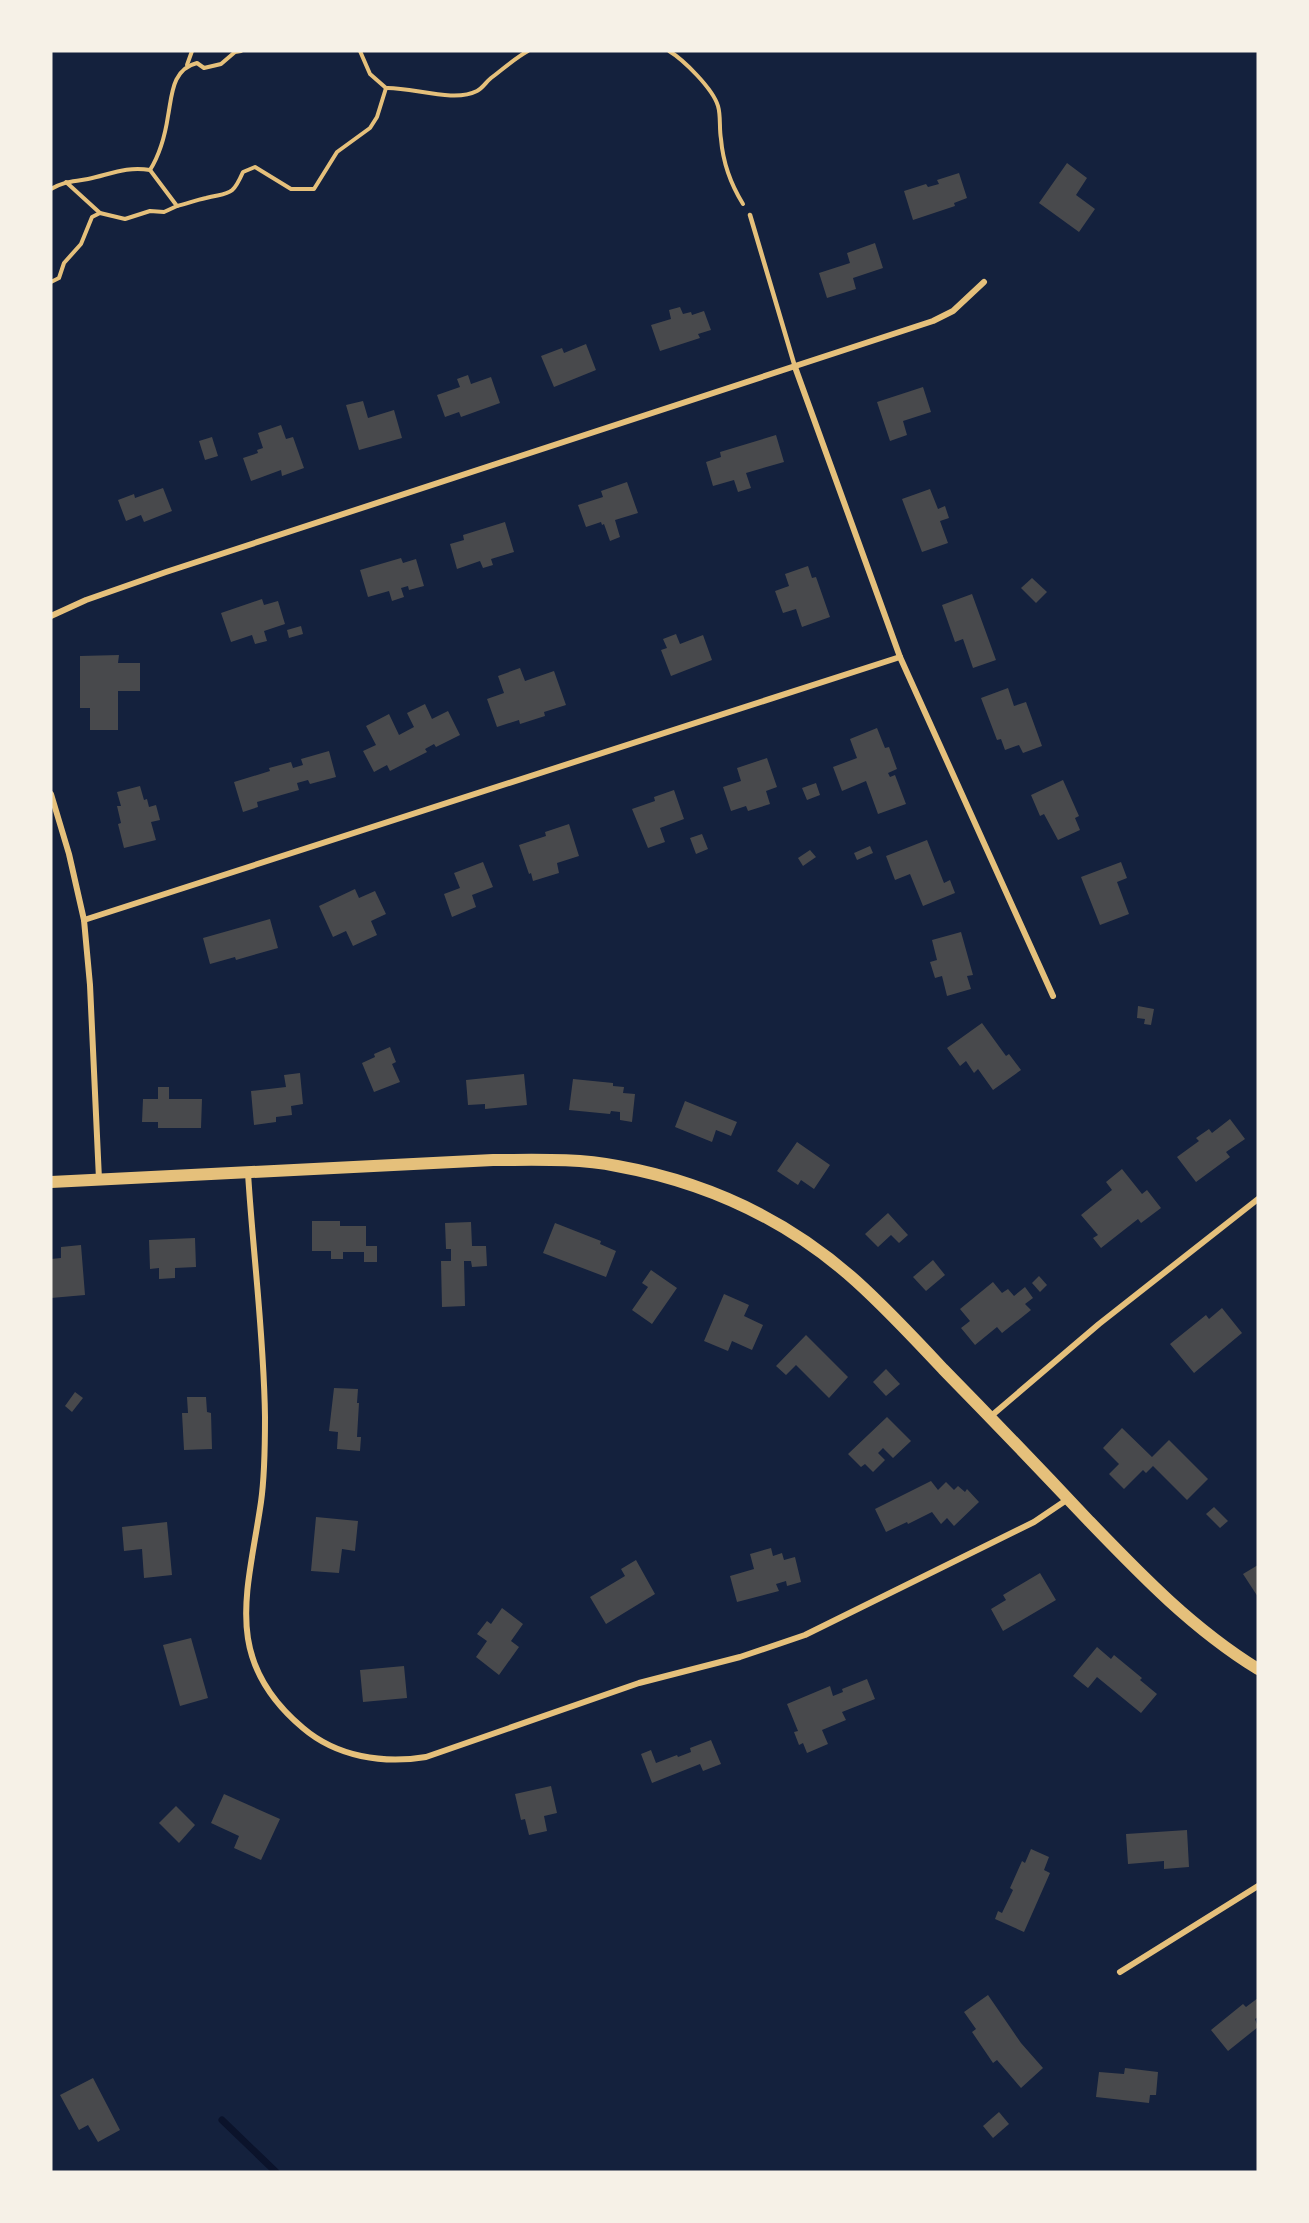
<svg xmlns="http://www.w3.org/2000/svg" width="1309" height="2223" font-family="'Archivo Narrow',sans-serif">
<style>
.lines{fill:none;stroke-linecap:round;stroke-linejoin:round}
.stream{stroke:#0b132b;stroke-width:7}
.building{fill:#48494c}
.path{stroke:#e5c07b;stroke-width:4}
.service{stroke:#e5c07b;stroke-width:4.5}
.minor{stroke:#e5c07b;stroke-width:6}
.secondary{stroke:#e5c07b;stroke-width:12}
</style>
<rect width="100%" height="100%" fill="#14213d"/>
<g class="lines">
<polyline class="stream" points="222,2120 276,2172"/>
</g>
<g class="building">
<polygon points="1067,163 1087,178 1076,195 1095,209 1079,232 1039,203"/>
<polygon points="959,173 967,198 954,203 955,206 913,220 904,191 926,184 928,187 939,184 937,180"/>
<polygon points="875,243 883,268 853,278 856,289 827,298 819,273 850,263 847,253"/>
<polygon points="680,307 683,314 691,312 692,315 704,311 711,330 698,334 700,338 660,351 651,325 671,319 669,310"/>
<polygon points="586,344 596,370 554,387 541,356 562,348 564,353"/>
<polygon points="468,375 471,384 491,377 500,403 461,417 459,412 445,417 437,395 460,387 457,379"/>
<polygon points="923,387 931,412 903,421 907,435 890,441 877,402"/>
<polygon points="363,401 368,418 394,410 402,438 359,450 346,405"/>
<polygon points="281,425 286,439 293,437 304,468 282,476 281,470 251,481 243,458 258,453 257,450 263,448 258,433"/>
<polygon points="776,435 784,462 746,473 751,488 738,492 734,480 713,486 706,462 721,457 720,452"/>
<polygon points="212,437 218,456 205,460 199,441"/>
<polygon points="627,482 638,513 615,520 620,537 610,541 604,524 602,525 601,522 586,527 578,505 603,497 601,491"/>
<polygon points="163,488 172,511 144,522 141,515 126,521 118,500 134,494 135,498"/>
<polygon points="930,489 938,509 945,506 949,518 940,521 948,543 922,552 902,499"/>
<polygon points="505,522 514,552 491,559 493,565 483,568 480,561 457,569 450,544 464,540 463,535"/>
<polygon points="401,558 403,563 416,559 424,586 409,590 408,586 401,588 404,597 392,601 389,591 368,597 360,570"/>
<polygon points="808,566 812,578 816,577 830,617 802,627 796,609 783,613 775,591 789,586 785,574"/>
<polygon points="1032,578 1047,592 1036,603 1021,588"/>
<polygon points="972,594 996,660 973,668 963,639 955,642 942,605"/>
<polygon points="262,599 264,605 278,601 285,624 264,631 267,641 255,644 252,635 231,642 221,613"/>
<polygon points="301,626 303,634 289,638 287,630"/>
<polygon points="676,634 680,644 703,635 712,660 671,676 661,650 667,648 663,639"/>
<polygon points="119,655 118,663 140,663 140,691 118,691 118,730 90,730 90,708 80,708 80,656"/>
<polygon points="520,668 525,681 554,671 566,705 544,712 545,716 520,724 519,720 497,727 487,699 504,693 498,676"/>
<polygon points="1008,688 1014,706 1026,702 1042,746 1023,753 1019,745 1005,750 1001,739 997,740 981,698"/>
<polygon points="425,704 432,719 448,711 460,735 436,747 434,744 425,749 427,752 390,771 387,765 374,772 363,751 376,745 366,726 389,714 399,735 414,727 407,713"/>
<polygon points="877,728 885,748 889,747 897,769 888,773 890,777 895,775 906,804 878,814 866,781 842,791 833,767 857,758 850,739"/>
<polygon points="329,751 336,777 310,784 308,780 297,783 299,790 257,802 258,807 243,812 234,782 270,771 269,768 291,762 293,768 303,765 301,759"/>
<polygon points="767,758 777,787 766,791 770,804 748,811 746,806 731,811 723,787 741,781 737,768"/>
<polygon points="1063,780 1079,816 1075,818 1080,830 1058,840 1044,814 1040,816 1031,795"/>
<polygon points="816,783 820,795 807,800 802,788"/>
<polygon points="140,786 144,800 147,799 149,807 156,805 160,820 151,822 156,840 124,848 118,824 121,823 117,806 121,806 117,792"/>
<polygon points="674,790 684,819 660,828 665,842 648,848 632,809 655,801 654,797"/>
<polygon points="569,824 579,856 557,863 559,873 533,881 531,873 529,874 519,845 546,836 545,832"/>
<polygon points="702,834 708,849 696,854 690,838"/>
<polygon points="927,840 944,883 950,880 955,893 923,906 910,874 895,880 886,856"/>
<polygon points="870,846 873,853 857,860 854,853"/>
<polygon points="810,850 816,857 803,866 798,858"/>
<polygon points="483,862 493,887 472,895 476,907 452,917 444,894 460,888 454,873"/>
<polygon points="1121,862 1127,878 1117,882 1129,914 1100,925 1081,877"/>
<polygon points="355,889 359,898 375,891 386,914 371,921 377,935 353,946 346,931 333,937 319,906"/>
<polygon points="270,919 278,948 236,960 235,957 210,964 203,938"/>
<polygon points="961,932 973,975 967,976 971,989 947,996 942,976 935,978 930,962 937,960 932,940"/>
<polygon points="1138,1006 1154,1009 1151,1025 1144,1024 1145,1019 1137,1018"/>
<polygon points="982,1023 1006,1056 1009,1054 1021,1070 993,1090 978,1069 974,1073 966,1061 960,1066 947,1048"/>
<polygon points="390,1047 396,1062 392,1064 400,1082 374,1092 362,1063 375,1057 374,1054"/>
<polygon points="300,1073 303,1104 291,1106 292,1115 276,1117 276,1122 254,1125 251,1091 286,1087 284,1075"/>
<polygon points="524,1074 527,1105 485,1109 485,1104 468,1105 466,1080"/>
<polygon points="573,1079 613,1083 613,1086 624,1087 623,1093 635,1094 632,1122 620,1120 620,1112 611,1111 610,1114 569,1110"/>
<polygon points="158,1087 169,1087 169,1099 202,1099 201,1128 158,1128 158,1122 142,1122 143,1099 158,1099"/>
<polygon points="685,1101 737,1122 731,1136 716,1130 712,1142 675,1127"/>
<polygon points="1230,1119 1245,1139 1226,1152 1230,1157 1196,1182 1177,1157 1199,1141 1196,1138 1209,1129 1212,1133"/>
<polygon points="797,1142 830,1165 814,1189 801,1180 798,1185 777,1171"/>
<polygon points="1122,1169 1142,1194 1147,1190 1161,1208 1141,1223 1138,1219 1101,1248 1093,1238 1098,1235 1081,1215 1112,1190 1106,1182"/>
<polygon points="888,1213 908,1235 899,1243 891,1235 878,1247 865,1234"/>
<polygon points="312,1221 340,1221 340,1226 366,1226 366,1246 377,1246 377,1262 364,1262 364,1252 343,1252 343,1259 331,1259 331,1251 312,1251"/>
<polygon points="471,1222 472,1246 486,1246 487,1266 472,1267 471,1261 464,1261 465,1306 442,1307 441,1261 451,1261 451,1249 446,1249 445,1223"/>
<polygon points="555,1223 601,1241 600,1244 616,1251 606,1277 543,1253"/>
<polygon points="195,1238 196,1267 175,1268 175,1278 159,1279 159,1268 150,1269 149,1240"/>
<polygon points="81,1245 85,1295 51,1298 51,1259 61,1258 61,1247"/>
<polygon points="933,1260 945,1275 926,1291 913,1277"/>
<polygon points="651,1270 677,1288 652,1324 632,1310 648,1287 642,1283"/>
<polygon points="1039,1276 1047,1285 1040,1292 1032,1283"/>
<polygon points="993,1282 1002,1293 1008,1289 1014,1296 1025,1287 1033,1298 1025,1304 1031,1310 1002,1333 997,1327 975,1345 961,1328 970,1321 960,1309"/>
<polygon points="724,1294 749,1305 744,1316 763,1325 752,1350 732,1341 728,1351 704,1341"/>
<polygon points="1222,1308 1242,1333 1194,1373 1170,1344 1206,1315 1209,1319"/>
<polygon points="806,1335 848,1377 829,1398 796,1365 786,1375 776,1366"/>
<polygon points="886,1369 900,1384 886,1396 873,1382"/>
<polygon points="334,1388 358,1389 357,1403 359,1403 357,1437 361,1437 360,1451 337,1449 338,1432 329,1431"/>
<polygon points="75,1392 83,1398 72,1412 65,1406"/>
<polygon points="187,1397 206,1397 207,1412 211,1413 212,1449 184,1450 182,1413 188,1413"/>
<polygon points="887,1417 911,1441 893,1458 883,1448 878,1453 885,1460 873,1472 865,1464 861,1467 848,1454"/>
<polygon points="1122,1428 1152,1457 1169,1440 1208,1479 1187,1500 1153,1466 1146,1473 1143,1470 1124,1489 1109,1474 1119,1464 1103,1448"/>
<polygon points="931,1481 938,1490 946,1482 954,1490 958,1486 965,1492 967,1489 979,1502 954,1526 947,1518 941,1524 932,1512 908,1524 907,1522 886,1532 875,1509"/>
<polygon points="1214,1507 1228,1521 1220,1528 1206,1514"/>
<polygon points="316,1517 358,1521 355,1551 342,1549 339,1573 311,1571"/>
<polygon points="167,1522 172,1575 144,1578 142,1549 124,1551 122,1527"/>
<polygon points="771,1548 773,1556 782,1553 784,1560 795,1557 801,1582 787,1586 786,1581 776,1584 779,1591 737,1602 730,1576 754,1569 750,1554"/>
<polygon points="636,1560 655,1594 606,1624 590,1597 625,1576 621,1569"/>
<polygon points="1258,1565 1258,1597 1243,1574"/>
<polygon points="1040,1573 1056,1600 1003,1631 991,1609 1006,1600 1003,1595"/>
<polygon points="502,1608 523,1624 511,1641 519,1647 499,1675 476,1657 487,1641 477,1634 487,1621 491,1624"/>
<polygon points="191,1638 208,1698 180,1706 163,1645"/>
<polygon points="1097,1647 1111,1659 1114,1655 1142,1678 1140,1680 1157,1694 1141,1713 1097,1677 1088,1688 1073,1676"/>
<polygon points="404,1666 407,1698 363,1702 360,1670"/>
<polygon points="867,1679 875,1699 842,1712 846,1720 822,1730 828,1744 807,1753 803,1743 799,1745 794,1732 798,1731 787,1704 830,1686 833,1696 843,1692 842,1689"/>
<polygon points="711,1740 721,1764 703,1771 700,1764 652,1783 641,1754 651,1750 656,1763 677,1755 678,1757 691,1752 690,1748"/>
<polygon points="551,1786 557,1813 544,1816 547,1831 529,1835 525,1819 521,1820 515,1794"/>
<polygon points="224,1794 280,1819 261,1860 234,1848 239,1836 211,1823"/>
<polygon points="176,1806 195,1825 179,1843 159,1823"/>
<polygon points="1187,1830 1189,1867 1164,1869 1164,1861 1128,1864 1126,1834"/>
<polygon points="1031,1849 1049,1857 1044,1870 1050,1873 1024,1932 995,1919 998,1911 1002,1913 1013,1890 1010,1888 1022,1861 1025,1863"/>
<polygon points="988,1995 1021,2043 1043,2068 1021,2088 997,2060 993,2063 972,2032 976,2029 964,2012"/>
<polygon points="1258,1998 1258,2017 1255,2019 1258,2027 1228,2051 1211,2030 1243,2004 1246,2007"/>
<polygon points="1125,2068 1158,2072 1156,2095 1150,2095 1149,2103 1096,2097 1099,2072 1124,2074"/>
<polygon points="93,2078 120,2130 98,2142 88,2125 79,2130 60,2095"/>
<polygon points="999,2112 1009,2124 993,2138 983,2126"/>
</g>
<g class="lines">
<g class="path">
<polyline points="360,51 370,74 386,88"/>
<path d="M669 51C684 60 713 89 718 106 721 116 719 128 721 139 723 163 730 183 743 204"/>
<polyline points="187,65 192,51"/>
<path d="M150 170C160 154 165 136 168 116 172 95 172 69 197 63L204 68 221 64 235 52 241 51"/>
<polyline points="66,182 100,213"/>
<path d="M51 189C65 181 73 182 88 179 111 174 127 166 150 170L177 206C186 204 196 200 206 198 230 192 232 197 243 172L255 167 291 189H314L337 152 370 128 377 117 386 88C412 87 454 103 477 91 483 88 486 82 491 78 503 69 515 58 528 51"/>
<polyline points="51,282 59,278 64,263 81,244 92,217 100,213 125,219 150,211 164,212 177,206"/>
</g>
<polyline class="service" points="750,215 795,367"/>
<g class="minor">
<polyline points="795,367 900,657 1053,996"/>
<polyline points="51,616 86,600 166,572 933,321 953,311 984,282"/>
<polyline points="51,794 69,854 84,920 90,985 99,1179"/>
<polyline points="84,920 900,657"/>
<path d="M248 1173C253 1254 264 1335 265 1417 265 1445 265 1474 261 1502 248 1592 221 1659 303 1728 337 1757 383 1764 426 1757L639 1683 740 1657 805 1635 1034 1522 1068 1499"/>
<polyline points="990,1417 1099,1324 1258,1199"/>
<polyline points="1120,1972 1258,1886"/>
</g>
<path class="secondary" d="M51 1182 493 1160C534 1160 577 1158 617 1166 706 1182 788 1220 856 1281 886 1308 915 1339 943 1369 992 1419 1041 1470 1089 1521 1142 1576 1193 1629 1258 1669"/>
</g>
<rect width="1309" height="2223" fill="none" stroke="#f6f1e7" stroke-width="105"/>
</svg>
